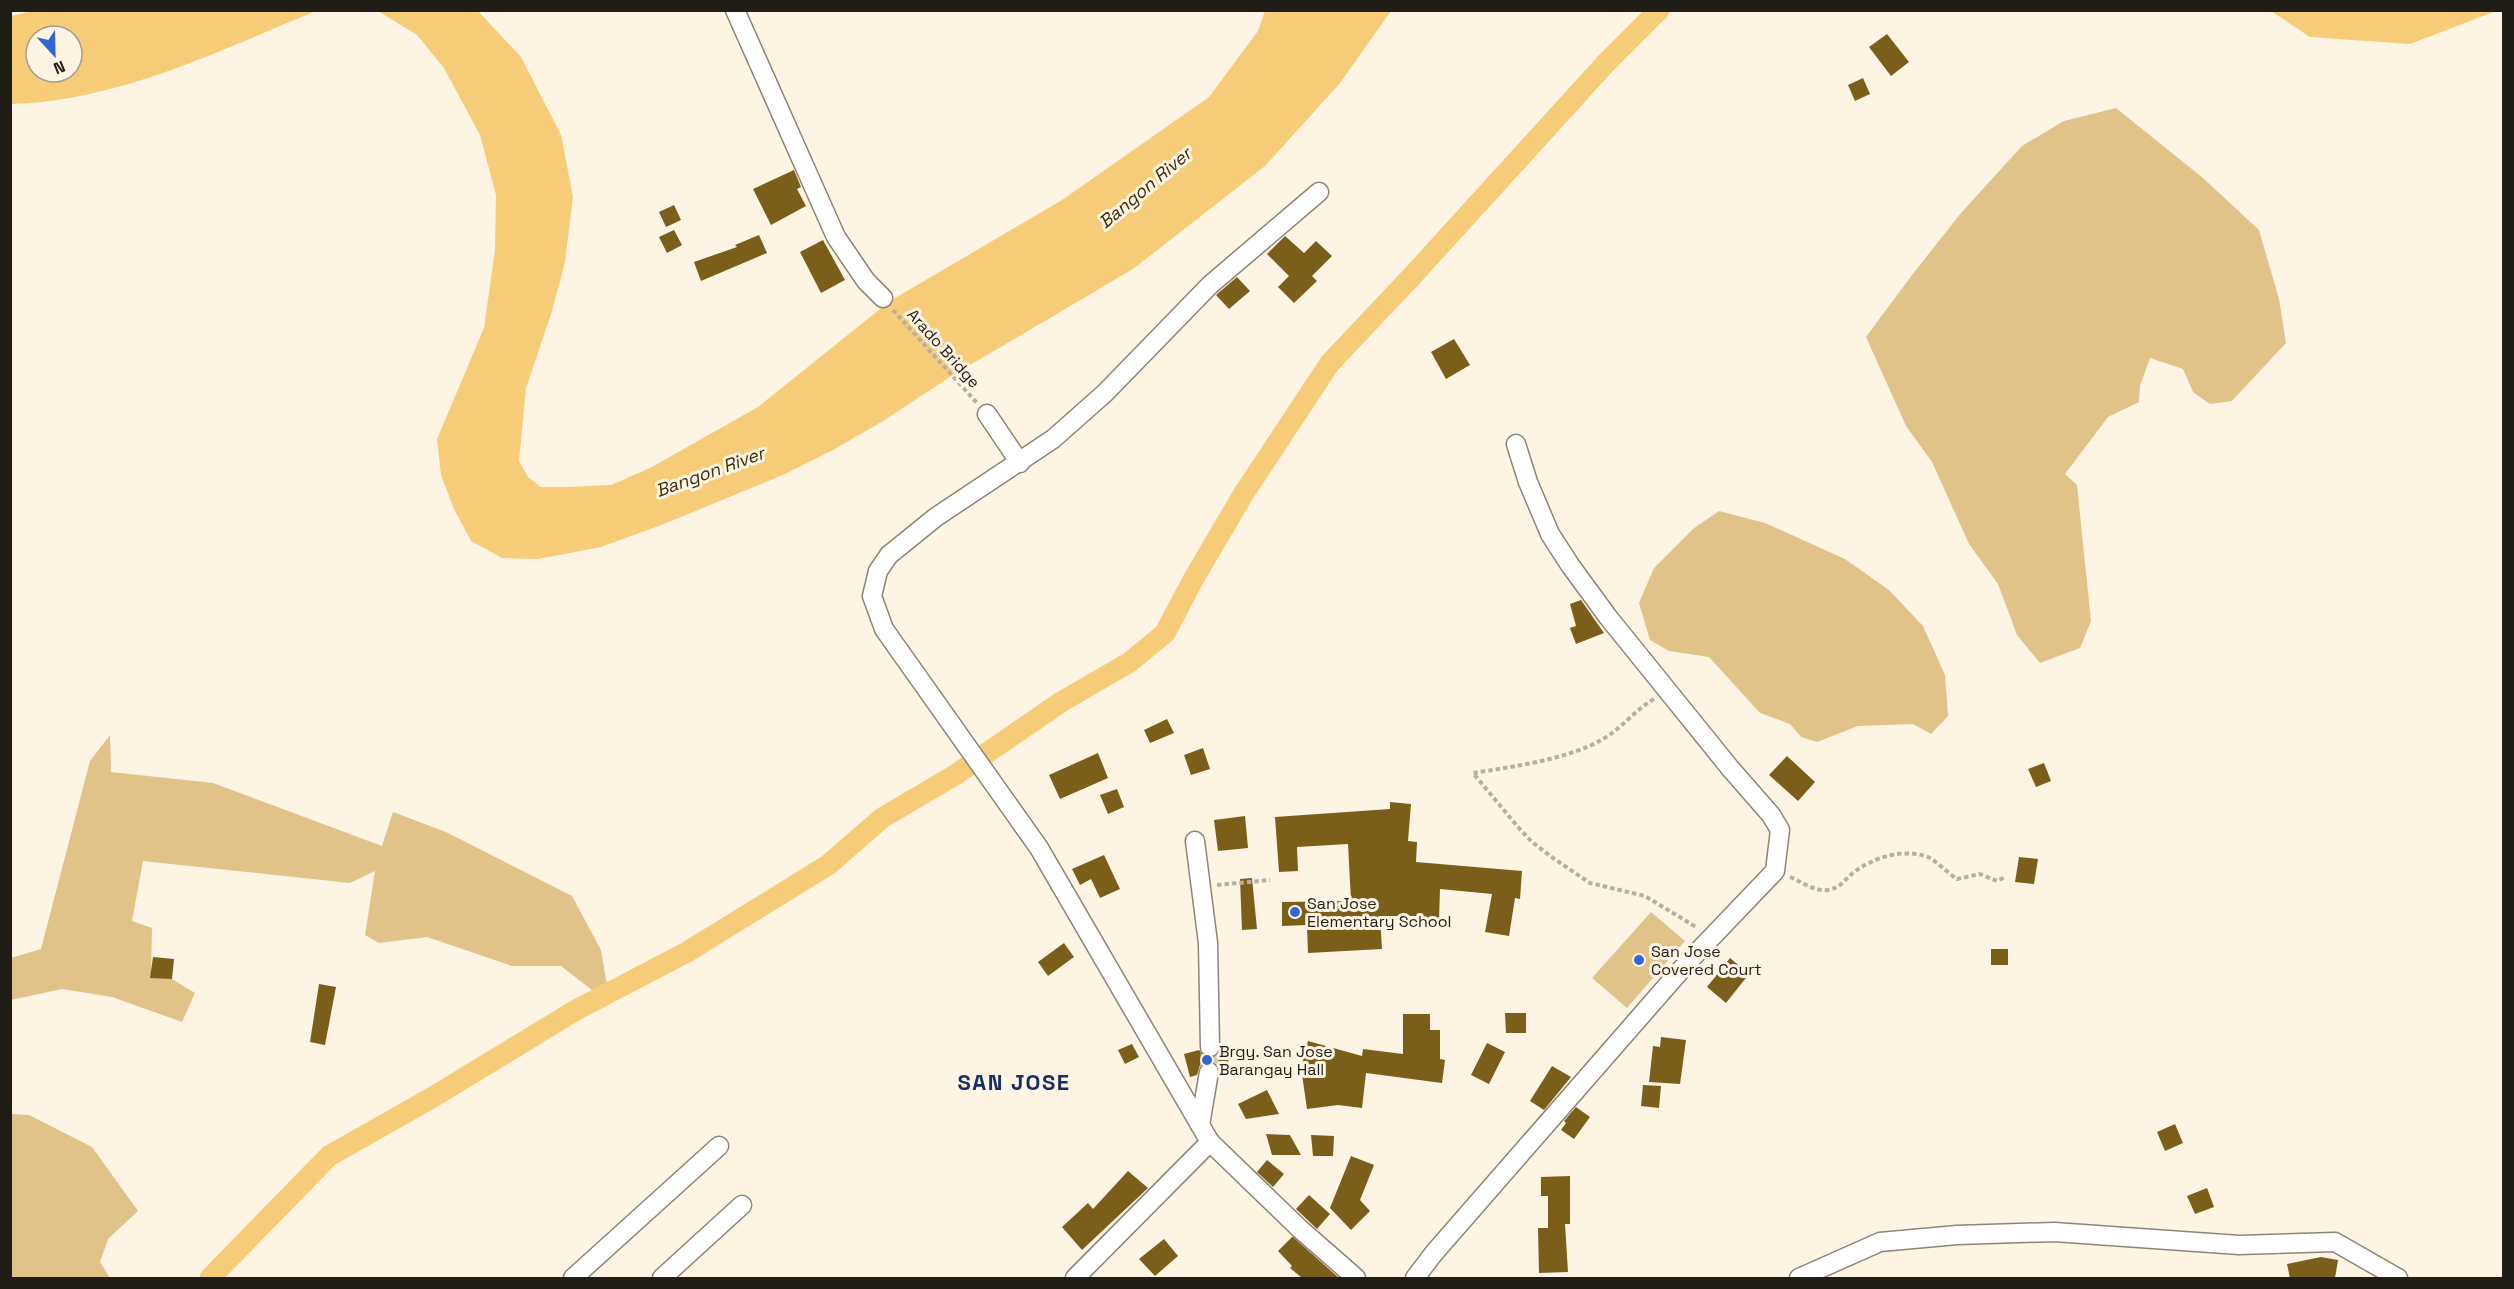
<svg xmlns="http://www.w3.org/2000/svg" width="2514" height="1289" font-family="'Space Grotesk',sans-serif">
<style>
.green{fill:#e1c38a}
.water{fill:#f7cc78;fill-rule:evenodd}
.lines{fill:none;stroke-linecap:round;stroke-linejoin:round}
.canal{stroke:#f7cc78;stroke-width:21}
.building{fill:#7c5e1b}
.minor-tunnel{stroke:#d1c9ba;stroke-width:18;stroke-dasharray:18 9;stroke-linecap:butt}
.minor-casing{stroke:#8d8576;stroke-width:21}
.path{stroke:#b7b0a2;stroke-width:4;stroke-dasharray:4.5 3;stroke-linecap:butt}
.minor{stroke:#fff;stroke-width:18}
.poi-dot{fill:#3266d5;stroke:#fdf4e3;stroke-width:2}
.labels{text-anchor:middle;stroke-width:6;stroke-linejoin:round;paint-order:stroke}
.street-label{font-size:16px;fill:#201d17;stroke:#fdf4e3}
.poi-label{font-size:16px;fill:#201d17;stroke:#fdf4e3;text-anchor:start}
.water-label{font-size:18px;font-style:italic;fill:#3c2b05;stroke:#fdf4e3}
.district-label{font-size:22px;font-weight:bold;letter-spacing:1.5px;fill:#162f65;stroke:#fdf4e3}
</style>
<rect width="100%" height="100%" fill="#fdf4e3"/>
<g class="green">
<polygon points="2116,108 2203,178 2259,230 2279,299 2286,343 2232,401 2210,404 2193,392 2183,369 2150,358 2140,386 2139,402 2108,417 2065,474 2077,485 2091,621 2080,648 2040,663 2017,635 1998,584 1969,544 1932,462 1906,426 1866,337 1912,275 1961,213 2022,146 2064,121"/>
<polygon points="1719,511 1765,523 1845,559 1889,590 1923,626 1945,675 1948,716 1931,734 1913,724 1858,726 1817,742 1801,737 1790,724 1760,713 1709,657 1669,651 1650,640 1639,603 1654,568 1693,529"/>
<polygon points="110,735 111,772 213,783 382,846 393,812 446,832 572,896 601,950 610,1004 561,966 512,966 427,937 379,943 365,935 375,871 350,883 143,861 132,921 152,928 151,977 172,979 195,993 182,1022 112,997 62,989 11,1000 11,958 41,949 90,761"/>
<polygon points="1651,912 1685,941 1627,1008 1592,978"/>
<polygon points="11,1114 29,1115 92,1147 138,1211 108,1239 100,1262 110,1278 11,1278"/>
</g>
<g class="water">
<path d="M33 11V10L316 11C218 51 118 101 11 104V16ZM36 36H72V72H36Z"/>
<polygon points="378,11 478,11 521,57 561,135 573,197 565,262 551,314 526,388 519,461 528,477 541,487 569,487 611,485 650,468 758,407 890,301 1062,200 1209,97 1258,31 1265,11 1391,11 1340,83 1265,166 1133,269 953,375 883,421 833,450 785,474 664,524 601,547 538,559 502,558 471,541 454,509 441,475 437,439 484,328 495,250 496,195 480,135 444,68 417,35"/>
<polygon points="2271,11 2496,11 2410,44 2310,37"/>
</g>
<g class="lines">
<polyline class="canal" points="210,1278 329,1156 433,1097 576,1010 687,952 828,865 882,818 955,775 1061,702 1130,662 1165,633 1194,578 1244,493 1330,363 1414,274 1606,63 1659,10"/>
</g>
<g class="building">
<polygon points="1887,34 1909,62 1891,76 1869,47"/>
<polygon points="1863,78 1870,94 1855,101 1848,85"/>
<polygon points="794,170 801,187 797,189 806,206 771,225 753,189"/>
<polygon points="674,205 681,220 666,227 659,212"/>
<polygon points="674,230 682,245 667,253 659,237"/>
<polygon points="759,235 767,253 701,281 694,262 737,247 735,245"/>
<polygon points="1285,236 1304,253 1316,241 1332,256 1312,276 1317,281 1294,303 1278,287 1289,276 1267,254"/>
<polygon points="823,240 845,280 821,293 800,252"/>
<polygon points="1237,277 1250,291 1229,309 1216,295"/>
<polygon points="1454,339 1470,365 1446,379 1431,352"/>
<polygon points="1581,600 1604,633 1576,644 1570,628 1576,626 1570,604"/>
<polygon points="1167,719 1174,733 1150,743 1144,730"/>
<polygon points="1203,748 1210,769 1191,775 1184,755"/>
<polygon points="1098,753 1108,778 1060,799 1049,775"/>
<polygon points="1787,756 1815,782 1798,801 1769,775"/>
<polygon points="2044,763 2051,781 2036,787 2028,769"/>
<polygon points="1117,789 1124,807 1108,814 1100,795"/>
<polygon points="1390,802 1411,804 1408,841 1417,842 1416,862 1522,871 1520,899 1515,898 1509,936 1485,932 1492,894 1440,889 1439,921 1420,920 1420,916 1380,916 1382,949 1308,953 1307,925 1282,926 1282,902 1351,901 1348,844 1297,847 1298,871 1279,872 1275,817 1390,809"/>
<polygon points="1245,816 1248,848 1218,851 1214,820"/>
<polygon points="1104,855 1120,889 1100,898 1091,879 1080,885 1072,869"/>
<polygon points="2019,857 2038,859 2034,884 2015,882"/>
<polygon points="1252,878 1257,929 1242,930 1240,879"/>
<polygon points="1064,943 1074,957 1048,976 1038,962"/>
<rect x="1991" y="949" width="17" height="16"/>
<polygon points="153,957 174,959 172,979 150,978"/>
<polygon points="1730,958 1749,974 1726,1003 1707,987"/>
<polygon points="319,984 336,987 325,1045 310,1042"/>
<polygon points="1505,1013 1526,1013 1526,1033 1506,1033"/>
<polygon points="1403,1014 1430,1014 1430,1030 1440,1030 1440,1059 1445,1060 1442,1083 1366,1073 1362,1108 1338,1105 1307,1109 1301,1068 1308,1041 1362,1056 1363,1049 1403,1054"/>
<polygon points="1661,1037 1686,1040 1680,1084 1649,1082 1653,1046 1660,1047"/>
<polygon points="1223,1043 1230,1066 1220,1069 1216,1063 1206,1061 1200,1065 1197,1075 1190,1077 1184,1054 1199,1050 1204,1056 1211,1058 1220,1053"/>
<polygon points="1487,1043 1505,1052 1489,1084 1471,1075"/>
<polygon points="1132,1044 1139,1057 1125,1064 1118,1050"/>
<polygon points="1552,1066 1571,1077 1544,1110 1530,1101"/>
<polygon points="1643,1085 1661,1086 1659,1108 1641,1106"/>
<polygon points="1267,1090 1279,1114 1246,1119 1238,1104"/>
<polygon points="1576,1107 1590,1117 1574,1139 1561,1130 1566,1123 1564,1121"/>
<polygon points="2175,1124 2183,1143 2165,1151 2157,1132"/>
<polygon points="1266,1134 1290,1135 1301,1155 1272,1155"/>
<polygon points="1311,1135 1334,1136 1333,1156 1313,1156"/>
<polygon points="1351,1156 1374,1165 1360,1200 1370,1211 1351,1230 1330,1208"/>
<polygon points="1267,1160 1284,1174 1273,1187 1257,1172"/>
<polygon points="1128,1171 1148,1188 1082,1250 1062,1227 1088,1203 1093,1209"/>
<polygon points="1570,1176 1570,1224 1565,1224 1568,1272 1539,1273 1538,1228 1548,1228 1548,1196 1541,1196 1541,1177"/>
<polygon points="2207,1188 2214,1207 2195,1214 2187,1196"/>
<polygon points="1309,1195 1330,1214 1317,1229 1296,1209"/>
<polygon points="1292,1237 1293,1237 1339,1278 1302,1278 1290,1268 1292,1266 1278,1251"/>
<polygon points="1164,1239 1178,1256 1155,1276 1139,1259"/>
<polygon points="2321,1257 2338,1260 2335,1278 2290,1278 2287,1264"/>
</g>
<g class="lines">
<polyline class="minor-tunnel" points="1209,1072 1210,1047"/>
<defs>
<g id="minor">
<polyline points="735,10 836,237 866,281 883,298"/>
<polyline points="987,414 1020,463"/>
<polyline points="1195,841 1208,943 1210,1047"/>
<polyline points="1200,1125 1209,1072"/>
<polyline points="1210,1142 1300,1229 1356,1278"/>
<polyline points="573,1278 719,1146"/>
<polyline points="662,1278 742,1205"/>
<polyline points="1075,1278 1210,1142 1039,848 884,629 872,596 878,571 889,555 936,517 1053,439 1105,393 1210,285 1319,192"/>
<polyline points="1415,1278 1434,1253 1687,963 1775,871 1780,830 1771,815 1730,768 1608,617 1570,565 1550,534 1528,482 1516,444"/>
<polyline points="1799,1278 1880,1242 1957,1235 2054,1232 2239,1245 2335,1242 2398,1278"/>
</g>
</defs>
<use href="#minor" class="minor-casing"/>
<g class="path">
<polyline points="893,310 977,403"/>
<path d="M1654 699C1635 710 1622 728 1603 739 1570 759 1511 767 1473 773L1518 827 1532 842 1553 858 1590 883 1645 896 1696 927"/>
<path d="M1790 877C1802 882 1815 892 1828 890 1841 888 1845 879 1854 872 1875 857 1903 848 1928 857 1935 860 1949 874 1957 879L1980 874 1997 881 2005 877"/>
<polyline points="1217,885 1270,880"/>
</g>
<use href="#minor" class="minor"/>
</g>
<g class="poi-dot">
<circle cx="1295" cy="912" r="6"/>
<circle cx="1639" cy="960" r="6"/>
<circle cx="1207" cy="1060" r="6"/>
</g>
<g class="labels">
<g class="street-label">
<text transform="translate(944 348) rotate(48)" y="6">Arado Bridge</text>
</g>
<g class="poi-label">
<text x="1307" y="909">San Jose<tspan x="1307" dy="18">Elementary School</tspan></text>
<text x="1651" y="957">San Jose<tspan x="1651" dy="18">Covered Court</tspan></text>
<text x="1219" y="1057">Brgy. San Jose<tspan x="1219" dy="18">Barangay Hall</tspan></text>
</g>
<g class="water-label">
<text transform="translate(1145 188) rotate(-40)" y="6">Bangon River</text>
<text transform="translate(710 472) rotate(-20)" y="6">Bangon River</text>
</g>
<g class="district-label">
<text x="1014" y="1090">SAN JOSE</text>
</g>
</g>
<rect width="2514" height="1289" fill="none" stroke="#201d17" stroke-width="24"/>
<g transform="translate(54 54) rotate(158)"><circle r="28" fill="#fdf4e3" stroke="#a59e91" stroke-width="1.5"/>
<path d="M0-4.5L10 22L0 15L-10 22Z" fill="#3266d5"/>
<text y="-9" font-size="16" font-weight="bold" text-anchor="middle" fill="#201d17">N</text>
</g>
</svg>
